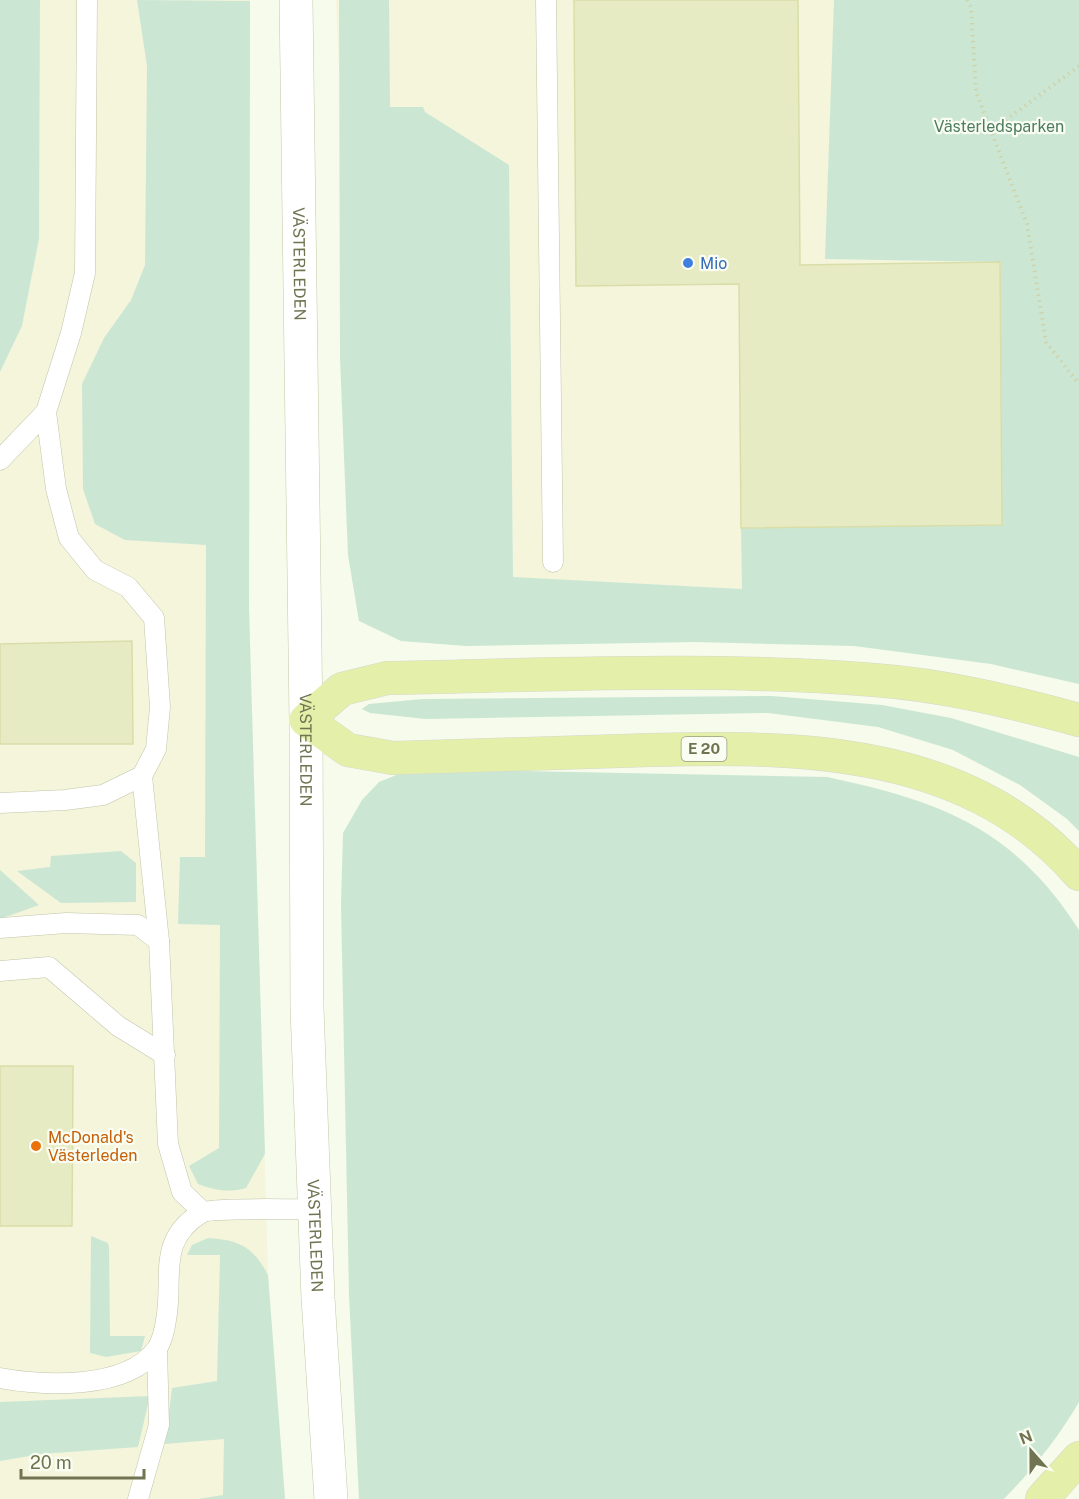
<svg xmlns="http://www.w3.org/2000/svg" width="1079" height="1499" font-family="'Public Sans',sans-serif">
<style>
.commercial{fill:#f4f5db}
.green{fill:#cbe7d4}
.building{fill:#e7ebc4;stroke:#d9dea8;stroke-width:1.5}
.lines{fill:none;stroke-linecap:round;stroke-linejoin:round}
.service-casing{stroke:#c1c5aa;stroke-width:21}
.secondary-casing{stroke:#c3c8a9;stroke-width:34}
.trunk-casing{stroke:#d7d8ce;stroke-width:34}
.path{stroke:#ced3a9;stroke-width:4;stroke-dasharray:1.5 4.5;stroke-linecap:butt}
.service{stroke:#fff;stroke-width:20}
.secondary{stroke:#fff;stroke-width:33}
.trunk{stroke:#e4efaa;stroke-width:33}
.shop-dot{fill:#3f7fe0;stroke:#fafdf2;stroke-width:2}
.food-dot{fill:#e8710a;stroke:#fafdf2;stroke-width:2}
.labels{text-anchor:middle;stroke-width:4.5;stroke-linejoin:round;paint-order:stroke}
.shield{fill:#fafdf2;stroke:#9a9d81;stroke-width:1.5}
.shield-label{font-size:15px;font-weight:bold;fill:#717451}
.park-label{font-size:16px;fill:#4d7d61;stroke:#fafdf2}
.shop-label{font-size:16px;fill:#366cbe;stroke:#fafdf2;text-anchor:start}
.street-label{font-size:16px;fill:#717451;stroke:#fafdf2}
.food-label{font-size:16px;fill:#c56008;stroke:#fafdf2;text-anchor:start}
</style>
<rect width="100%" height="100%" fill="#f6fbeb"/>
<g class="commercial">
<polygon points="40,0 250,0 249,608 268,1275 285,1499 0,1499 0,372 22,326 39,239"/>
<polygon points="336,0 834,0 834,18 1000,262 1002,525 741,528 743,589 513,578 509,166 341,112"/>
</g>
<g class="green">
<polygon points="0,0 40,0 39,239 22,326 0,372"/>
<path d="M137 0 250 1 249 608 265 1154 246 1188C228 1193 214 1190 198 1184L189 1166 219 1148 220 925 178 924 180 857H205L206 545 125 540 95 524 83 489 82 384 104 338 131 300 145 265 147 66Z"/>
<polygon points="339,0 389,0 390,107 423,107 425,112 509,165 513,577 742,589 741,528 1002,525 1000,262 825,259 834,0 1079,0 1079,684 991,664 854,646 695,642 466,646 401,641 359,621 348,555 340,358"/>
<polygon points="772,696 882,705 951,718 1079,757 1079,831 1067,819 1020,785 953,750 878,727 768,713 426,719 370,713 362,709 369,704 423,699"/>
<path d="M411 769 827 777C940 801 1014 828 1079 930V1402C1058 1438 1033 1469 1004 1499H359L349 1295 341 904 343 833 362 800 379 782Z"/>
<polygon points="121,851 136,863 136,902 61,903 17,871 50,867 51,856"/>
<polygon points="0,870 39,905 0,919"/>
<polygon points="91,1236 108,1243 109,1248 110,1336 145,1336 141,1351 106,1357 90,1353"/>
<path d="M208 1238C240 1240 253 1247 268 1275L285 1499H198L223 1495 224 1439 165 1444 172 1388 217 1381 220 1255H187L192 1245Z"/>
<polygon points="150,1396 138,1447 41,1454 0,1461 0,1402"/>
</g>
<g class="building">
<polygon points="574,0 798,0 800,265 1000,262 1002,525 741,528 739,284 576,286"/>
<polygon points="132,641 133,744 0,744 0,644"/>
<polygon points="0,1066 73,1066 72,1226 0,1226"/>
</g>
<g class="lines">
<defs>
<g id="service">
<polyline points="546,0 553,562"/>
<polyline points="0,460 46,412"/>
<polyline points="142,776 159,941"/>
<polyline points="0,803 65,800 103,795 142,776 156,749 160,707 154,618 128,587 95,570 69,538 56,489 46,412 71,333 85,273 87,0"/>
<polyline points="0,928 66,923 138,925 159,941 168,1144 182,1192 203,1212"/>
<polyline points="0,971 49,967 118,1026 165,1055"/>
<path d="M0 1378C45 1386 125 1390 156 1350 161 1344 165 1329 166 1320 174 1278 156 1241 201 1213 211 1207 297 1210 315 1209"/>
<polyline points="138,1499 159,1425 157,1349"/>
</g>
<g id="secondary">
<path id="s1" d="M296 0 306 720 307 1008 318 1298 331 1499"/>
</g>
<g id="trunk">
<path d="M1079 720C1012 702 944 685 874 680 712 667 549 675 387 678L342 689 306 720 348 750 393 758C468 756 544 753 619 751 781 746 962 740 1079 874"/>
<polyline points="1042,1499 1079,1458"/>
</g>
</defs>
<use href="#service" class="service-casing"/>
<use href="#secondary" class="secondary-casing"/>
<use href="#trunk" class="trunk-casing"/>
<g class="path">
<polyline points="967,0 971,7 976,92 1027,224 1046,342 1079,384"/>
<polyline points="991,131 1079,66"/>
</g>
<use href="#service" class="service"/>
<use href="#secondary" class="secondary"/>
<use href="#trunk" class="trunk"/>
</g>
<circle class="shop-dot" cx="688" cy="263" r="6"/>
<circle class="food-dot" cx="36" cy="1146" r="6"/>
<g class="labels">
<rect class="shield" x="681.5" y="737" width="45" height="24" rx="4.5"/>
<g class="shield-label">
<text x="704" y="754">E 20</text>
</g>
<g class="park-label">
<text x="999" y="132">Västerledsparken</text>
</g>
<g class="shop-label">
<text x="700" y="269">Mio</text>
</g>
<g class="street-label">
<text dy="6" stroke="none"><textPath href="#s1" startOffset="264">VÄSTERLEDEN</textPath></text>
<text dy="6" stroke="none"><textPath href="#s1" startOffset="750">VÄSTERLEDEN</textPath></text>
<text dy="6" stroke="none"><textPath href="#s1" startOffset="1236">VÄSTERLEDEN</textPath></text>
</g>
<g class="food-label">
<text x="48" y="1143">McDonald's<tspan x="48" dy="18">Västerleden</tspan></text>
</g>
</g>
<g transform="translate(1031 1451) rotate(339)" stroke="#fafdf2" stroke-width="4.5" paint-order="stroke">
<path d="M0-4.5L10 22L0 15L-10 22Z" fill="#717451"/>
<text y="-9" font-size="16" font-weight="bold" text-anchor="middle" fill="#717451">N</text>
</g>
<path d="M21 1469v9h123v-9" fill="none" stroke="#717451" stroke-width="3"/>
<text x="30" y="1469" font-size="18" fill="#717451" stroke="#fafdf2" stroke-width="4.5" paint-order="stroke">20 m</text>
</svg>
